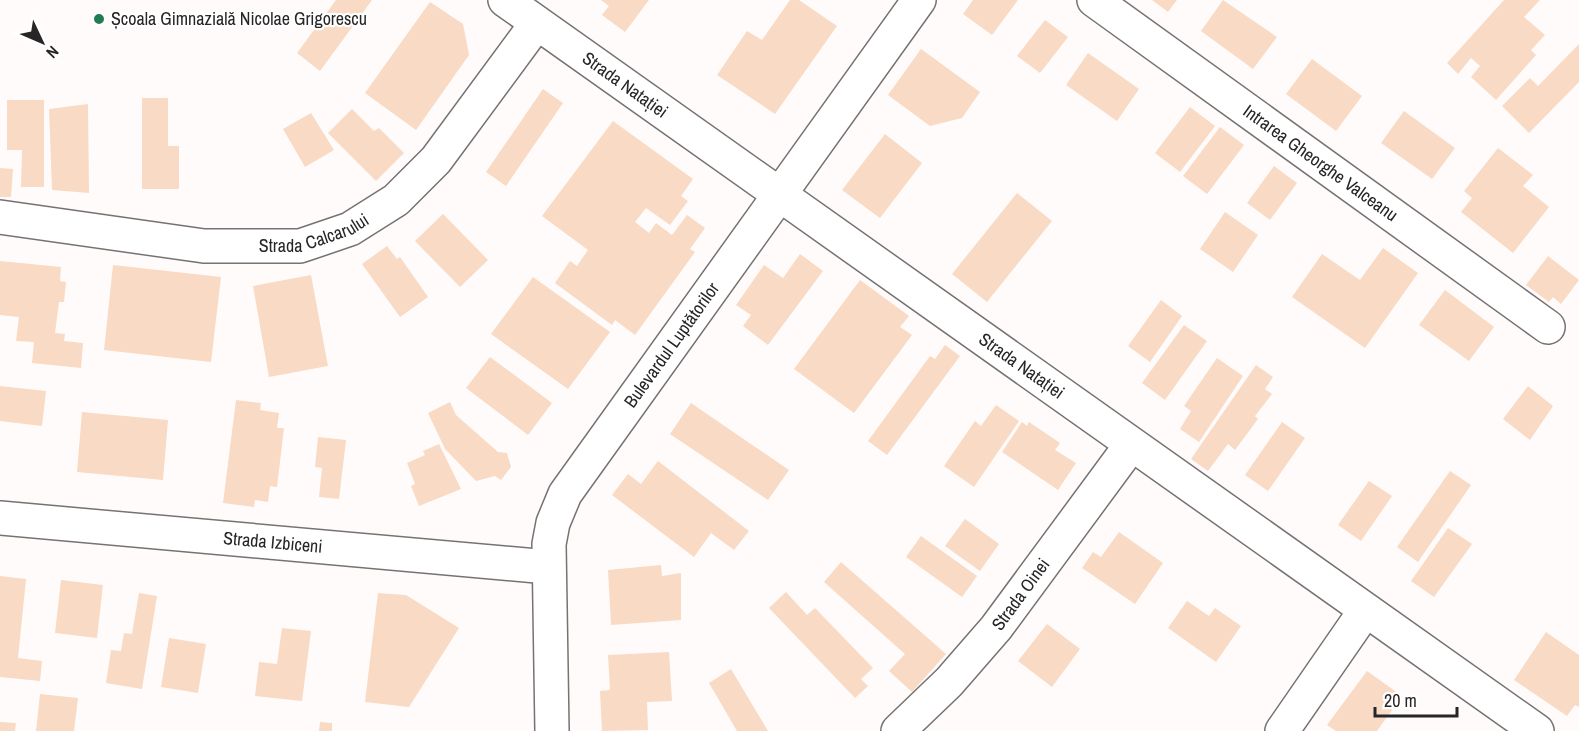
<svg xmlns="http://www.w3.org/2000/svg" width="1579" height="731" font-family="'Archivo Narrow',sans-serif">
<style>
.building{fill:#f9dac4}
.lines{fill:none;stroke-linecap:round;stroke-linejoin:round}
.minor-casing{stroke:#777272;stroke-width:36}
.minor{stroke:#fff;stroke-width:33}
.poi-dot{fill:#217c51;stroke:#fff;stroke-width:2}
.labels{text-anchor:middle;stroke-width:4.5;stroke-linejoin:round;paint-order:stroke}
.poi-label{font-size:18px;fill:#272525;stroke:#fff;text-anchor:start}
.street-label{font-size:18px;fill:#272525;stroke:#fff}
</style>
<rect width="100%" height="100%" fill="#fffbfa"/>
<g class="building">
<polygon points="336,0 372,0 320,71 297,53"/>
<polygon points="601,0 649,0 625,32 602,15 609,6"/>
<polygon points="790,0 799,0 837,26 775,114 717,75 747,31 762,40"/>
<polygon points="973,0 1018,0 992,35 963,14"/>
<polygon points="1152,0 1177,0 1168,12"/>
<polygon points="1223,0 1277,37 1253,69 1201,31"/>
<polygon points="1504,0 1540,0 1524,17 1545,35 1531,50 1536,55 1496,100 1471,77 1480,66 1471,58 1458,74 1447,63"/>
<polygon points="430,2 463,24 469,55 416,130 365,93"/>
<polygon points="1045,20 1068,37 1040,73 1017,56"/>
<polygon points="1579,44 1579,82 1529,133 1502,106 1530,78 1538,86"/>
<polygon points="921,49 980,92 962,118 930,126 888,95"/>
<polygon points="1088,53 1139,89 1117,121 1066,85"/>
<polygon points="1312,59 1362,96 1336,131 1286,94"/>
<polygon points="543,89 563,103 506,186 486,172"/>
<polygon points="142,98 168,98 168,146 179,146 179,189 142,189"/>
<polygon points="7,100 44,100 44,187 21,187 22,150 7,150"/>
<polygon points="88,104 89,193 52,190 49,109"/>
<polygon points="1190,107 1215,126 1180,172 1155,153"/>
<polygon points="352,109 374,131 379,128 404,153 376,181 328,133"/>
<polygon points="1404,111 1455,148 1432,179 1381,143"/>
<polygon points="311,113 334,150 305,167 283,129"/>
<polygon points="613,121 693,179 681,196 688,201 670,225 646,208 635,222 649,233 656,223 672,235 687,215 705,228 690,249 695,252 635,335 615,320 612,325 555,283 570,261 577,266 588,250 542,216"/>
<polygon points="1220,127 1244,145 1207,194 1183,176"/>
<polygon points="885,134 922,163 880,218 842,190"/>
<polygon points="1498,148 1533,175 1523,186 1549,207 1513,253 1461,212 1472,198 1464,191"/>
<polygon points="1274,166 1297,183 1270,220 1247,203"/>
<polygon points="0,168 13,169 11,197 0,197"/>
<polygon points="1017,193 1052,221 987,302 952,274"/>
<polygon points="1225,212 1258,235 1233,272 1200,249"/>
<polygon points="443,214 488,260 460,287 415,241"/>
<polygon points="387,246 397,259 400,257 428,297 400,317 362,264"/>
<polygon points="1383,248 1418,273 1365,348 1292,297 1322,254 1360,280"/>
<polygon points="800,254 823,271 768,345 743,326 751,315 736,305 764,265 783,278"/>
<polygon points="1548,256 1579,280 1561,304 1553,297 1549,302 1526,285"/>
<polygon points="0,261 61,267 60,281 66,282 64,302 59,302 55,333 65,334 64,341 83,343 81,368 32,363 34,342 16,341 19,317 0,315"/>
<polygon points="113,265 221,277 211,362 104,350"/>
<polygon points="311,275 328,366 269,377 253,286"/>
<polygon points="533,277 610,332 568,389 491,334"/>
<polygon points="860,280 909,316 900,327 912,335 854,413 794,369"/>
<polygon points="1445,290 1494,327 1469,361 1419,325"/>
<polygon points="1161,300 1182,316 1150,362 1128,346"/>
<polygon points="1184,325 1207,341 1165,400 1142,383"/>
<polygon points="945,345 960,356 887,455 868,441 930,356 935,359"/>
<polygon points="490,357 552,403 528,435 466,388"/>
<polygon points="1217,358 1243,376 1199,442 1180,429 1191,411 1184,406"/>
<polygon points="1256,365 1273,377 1265,389 1272,394 1255,416 1258,419 1235,450 1228,444 1208,471 1191,459"/>
<polygon points="0,386 46,391 42,426 0,421"/>
<polygon points="1528,386 1553,406 1530,440 1503,419"/>
<polygon points="236,400 261,403 260,410 279,413 277,428 284,428 277,487 270,486 268,502 255,500 254,507 223,503"/>
<polygon points="450,402 456,415 498,452 507,453 511,467 501,480 495,476 476,481 445,449 428,413"/>
<polygon points="691,403 789,470 768,500 670,434"/>
<polygon points="996,405 1019,421 974,487 944,466 975,421 981,426"/>
<polygon points="82,412 168,420 163,480 77,472"/>
<polygon points="1022,422 1027,426 1029,422 1060,443 1055,450 1076,463 1058,490 1002,452"/>
<polygon points="1282,422 1305,438 1268,491 1245,475"/>
<polygon points="318,437 346,440 339,499 319,497 322,468 315,467"/>
<polygon points="439,444 461,489 419,506 411,486 415,484 407,463 425,455 423,451"/>
<polygon points="658,461 749,531 734,550 711,533 694,557 612,495 628,474 641,484"/>
<polygon points="1450,471 1471,485 1418,562 1397,547"/>
<polygon points="1369,481 1392,496 1361,541 1338,525"/>
<polygon points="965,519 999,544 980,571 945,546"/>
<polygon points="1448,528 1472,544 1434,597 1411,581"/>
<polygon points="1119,532 1163,563 1135,604 1082,568 1093,552 1101,557"/>
<polygon points="921,536 977,576 962,597 906,557"/>
<polygon points="841,562 946,654 912,692 889,671 905,654 824,582"/>
<polygon points="661,565 662,576 681,573 681,620 611,625 608,570"/>
<polygon points="0,576 26,579 18,658 42,661 40,681 0,677"/>
<polygon points="61,580 103,585 97,638 55,633"/>
<polygon points="786,592 807,615 815,608 873,668 861,679 868,686 855,698 769,608"/>
<polygon points="139,593 157,596 142,689 106,683 111,650 121,651 124,633 132,634"/>
<polygon points="378,593 406,595 459,628 409,707 365,702"/>
<polygon points="1187,601 1209,616 1215,608 1241,626 1216,662 1168,628"/>
<polygon points="1047,624 1080,649 1052,687 1018,661"/>
<polygon points="282,628 311,631 302,701 255,696 259,662 277,664"/>
<polygon points="1546,632 1579,655 1579,707 1575,705 1567,716 1514,680"/>
<polygon points="169,638 206,644 198,693 161,687"/>
<polygon points="669,652 672,701 647,702 648,730 602,731 600,691 610,690 608,655"/>
<polygon points="731,669 768,731 737,731 709,683"/>
<polygon points="1367,671 1402,696 1377,731 1336,731 1327,725"/>
<polygon points="40,694 78,698 74,731 36,731"/>
<polygon points="0,722 16,723 15,731 0,731"/>
<polygon points="320,722 332,723 332,731 319,731"/>
</g>
<g class="lines">
<defs>
<g id="minor">
<path id="s1" d="M505 0 1537 731"/>
<path id="s2" d="M1094 0 1548 327"/>
<path id="s3" d="M0 217 204 246H300L350 229 396 200 436 160 537 23"/>
<path id="s4" d="M0 518 548 567"/>
<path id="s5" d="M552 731 549 544 553 523 565 494 919 0"/>
<path id="s6" d="M898 731 949 682 996 628 1131 445"/>
<polyline points="1282,731 1365,611"/>
</g>
</defs>
<use href="#minor" class="minor-casing"/>
<use href="#minor" class="minor"/>
</g>
<circle class="poi-dot" cx="99" cy="19" r="6"/>
<g class="labels">
<g class="poi-label">
<text x="111" y="25">Școala Gimnazială Nicolae Grigorescu</text>
</g>
<g class="street-label">
<text dy="6" stroke="none"><textPath href="#s1" startOffset="147">Strada Natației</textPath></text>
<text dy="6" stroke="none"><textPath href="#s2" startOffset="279">Intrarea Gheorghe Valceanu</textPath></text>
<text dy="6" stroke="none"><textPath href="#s3" startOffset="318">Strada Calcarului</textPath></text>
<text dy="6" stroke="none"><textPath href="#s5" startOffset="423">Bulevardul Luptătorilor</textPath></text>
<text dy="6" stroke="none"><textPath href="#s1" startOffset="633">Strada Natației</textPath></text>
<text dy="6" stroke="none"><textPath href="#s4" startOffset="274">Strada Izbiceni</textPath></text>
<text dy="6" stroke="none"><textPath href="#s6" startOffset="184">Strada Oinei</textPath></text>
</g>
</g>
<g transform="translate(42 42) rotate(134)" stroke="#ffffff" stroke-width="4.5" paint-order="stroke">
<path d="M0-4.5L10 22L0 15L-10 22Z" fill="#272525"/>
<text y="-9" font-size="16" font-weight="bold" text-anchor="middle" fill="#272525">N</text>
</g>
<path d="M1375 707v9h82v-9" fill="none" stroke="#272525" stroke-width="3"/>
<text x="1384" y="707" font-size="18" fill="#272525" stroke="#ffffff" stroke-width="4.5" paint-order="stroke">20 m</text>
</svg>
